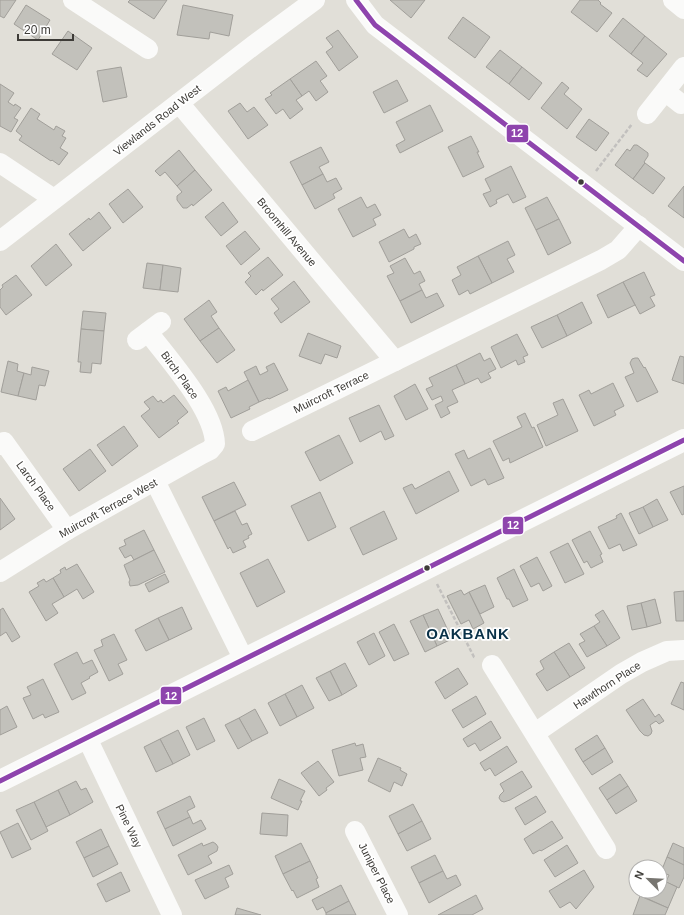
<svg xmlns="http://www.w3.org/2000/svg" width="684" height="915" font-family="Arial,sans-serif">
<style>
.building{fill:#c2c1bb;stroke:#a19f9a}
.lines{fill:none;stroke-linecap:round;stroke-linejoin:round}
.path{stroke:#c2c0be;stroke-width:2.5;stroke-dasharray:4 2;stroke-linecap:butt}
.minor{stroke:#fafaf9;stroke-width:20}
.tertiary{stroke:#fafaf9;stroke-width:22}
.bus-1-casing{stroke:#fff;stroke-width:8}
.bus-1{stroke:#8e44ad;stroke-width:5}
.bus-dot{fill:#3e3c38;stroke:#fff;stroke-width:1.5}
.labels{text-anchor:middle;stroke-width:3.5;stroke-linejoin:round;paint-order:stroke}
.street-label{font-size:11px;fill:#3e3c38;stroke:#fff}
.district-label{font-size:15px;font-weight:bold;letter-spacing:1px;fill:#093148;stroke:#fff}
.line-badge{stroke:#fff;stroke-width:1.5}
.badge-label{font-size:11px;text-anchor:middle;font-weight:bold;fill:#fff}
</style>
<rect width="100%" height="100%" fill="#e1dfd8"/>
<g class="building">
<polygon points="0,0 16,0 4,18 0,16"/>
<polygon points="130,0 167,0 154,19 128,2"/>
<polygon points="390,0 425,0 411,18"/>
<polygon points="580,0 598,0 601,3 600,4 612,13 597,32 571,12"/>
<polygon points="26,5 50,20 38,40 14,24"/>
<polygon points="183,5 233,15 229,36 210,32 209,39 177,35"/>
<polygon points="463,17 490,37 475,58 448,38"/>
<polygon points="623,18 645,36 631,54 609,36"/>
<polygon points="338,30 358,57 339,71 326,52 333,47 326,38"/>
<polygon points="68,31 92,48 77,70 52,54"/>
<polygon points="645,36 667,54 647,77 637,70 643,63 631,54"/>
<polygon points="500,50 522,67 509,84 486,67"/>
<polygon points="316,61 327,76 320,81 321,82 328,92 316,101 309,91 302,96 290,79"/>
<polygon points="121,67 127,97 103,102 97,71"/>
<polygon points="522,67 542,83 529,100 509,84"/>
<polygon points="290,79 302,96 296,100 303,109 290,119 283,109 276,114 265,99 272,95 270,93"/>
<polygon points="397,80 408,101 384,113 373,92"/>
<polygon points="562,82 569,88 564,94 582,109 567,129 541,108"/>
<polygon points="0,84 14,93 8,102 14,106 15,104 21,108 14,118 18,120 11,132 0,126"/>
<polygon points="240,103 247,112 254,107 268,125 248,139 228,111"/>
<polygon points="430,105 443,131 400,153 396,145 405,140 396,122"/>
<polygon points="31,108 40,114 37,119 54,130 56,126 65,131 62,136 66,138 60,148 68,153 59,165 52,160 51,161 19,140 22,136 16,131"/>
<polygon points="589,119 609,133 596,151 576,137"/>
<polygon points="471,136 479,152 477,152 484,167 463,177 448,147"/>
<polygon points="634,145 637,145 648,153 648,156 644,162 645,163 633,179 615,165 627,149 630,151"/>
<polygon points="321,147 329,162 319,167 323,174 302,185 290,162"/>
<polygon points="179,150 195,170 177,186 165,172 160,176 155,171"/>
<polygon points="645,163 665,178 653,194 633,179"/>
<polygon points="511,166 526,197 513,203 508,194 496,200 497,203 490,207 483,194 491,191 485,179"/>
<polygon points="195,170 212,190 193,206 192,204 187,208 183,208 177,200 177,196 182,192 177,186"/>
<polygon points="323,174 327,182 336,178 342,189 333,194 335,198 315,209 302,185"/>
<polygon points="684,186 684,218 668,206"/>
<polygon points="128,189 143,207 123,223 109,204"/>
<polygon points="361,197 367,208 375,204 381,215 373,219 376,225 353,237 338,209"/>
<polygon points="547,197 559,219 536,230 525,208"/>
<polygon points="223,202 238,222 221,236 205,217"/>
<polygon points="99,212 111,228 83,251 69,234 89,218 90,220"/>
<polygon points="559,219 571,243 548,255 536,230"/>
<polygon points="404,229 409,238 416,234 421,244 414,247 414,249 389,262 379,242"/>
<polygon points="245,231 260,249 241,265 226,246"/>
<polygon points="508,241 515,255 507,259 514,272 492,283 478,256"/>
<polygon points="56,244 72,265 46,286 31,266"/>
<polygon points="478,256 492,283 470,294 468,290 459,295 452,280 461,275 457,267"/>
<polygon points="268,257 283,275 263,291 262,289 256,295 245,282 251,276 248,273"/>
<polygon points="405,258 414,274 420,271 425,281 419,284 422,290 400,301 387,276 394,273 390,266"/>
<polygon points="147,263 163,265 160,290 143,288"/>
<polygon points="163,265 181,268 178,292 160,290"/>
<polygon points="644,272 655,295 650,297 655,306 640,314 623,282"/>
<polygon points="16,275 32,295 6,315 0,307 0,290 3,287 2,285"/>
<polygon points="294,281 310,302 281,323 274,313 279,309 271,299"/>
<polygon points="623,282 635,305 608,318 597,295"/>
<polygon points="422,290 426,298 437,293 444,306 411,323 400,301"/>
<polygon points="209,300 217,312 211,316 219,328 200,341 184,319"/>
<polygon points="582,302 592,323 567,336 557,315"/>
<polygon points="83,311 106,313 104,331 81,329"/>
<polygon points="557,315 567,336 542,348 531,327"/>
<polygon points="219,328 235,350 217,363 200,341"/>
<polygon points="81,329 104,331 101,364 92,363 91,373 80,372 81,362 78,362"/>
<polygon points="308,333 341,346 337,358 325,354 321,364 299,356"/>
<polygon points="517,334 528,355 523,357 525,362 518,365 516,360 501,368 491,347"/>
<polygon points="480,353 484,361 490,358 496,369 488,373 491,378 481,383 478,378 465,384 456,365"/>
<polygon points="680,356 684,357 684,384 672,380"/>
<polygon points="635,358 638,358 644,368 645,367 658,392 637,402 625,377 634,373 630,363 632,359"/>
<polygon points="8,361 18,364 17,371 24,373 18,396 1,392"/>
<polygon points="274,363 288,390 269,399 268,398 259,402 244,372 256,366 260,375 268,371 266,367"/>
<polygon points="456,365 465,384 452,390 458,402 447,407 450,413 441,418 435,405 443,401 441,396 432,400 426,389 433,386 429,378"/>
<polygon points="32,367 49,371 45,386 39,385 36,400 18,396 24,373 31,375"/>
<polygon points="248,380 259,402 249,407 250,409 231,418 218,391 226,387 228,391"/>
<polygon points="613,383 624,406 614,411 616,415 594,426 579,395 589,390 591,394"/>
<polygon points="415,384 428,409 406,420 394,396"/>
<polygon points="174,395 188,412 177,421 179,423 159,438 141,416 150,409 144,402 153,396 158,402 161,400 163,403"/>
<polygon points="563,399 578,431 546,446 537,425 558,415 553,403"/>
<polygon points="379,405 394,436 385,440 381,431 360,442 349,418"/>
<polygon points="525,413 532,428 534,427 543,447 510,463 509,458 503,461 493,441 522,427 517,417"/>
<polygon points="124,426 138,446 112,466 97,445"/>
<polygon points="339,435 353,463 320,481 305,452"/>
<polygon points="490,448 504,478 488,485 485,479 471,486 455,454 464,450 468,459"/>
<polygon points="90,449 106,471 79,491 63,469"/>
<polygon points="449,471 459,491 416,514 403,488 412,484 415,489"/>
<polygon points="234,482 246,505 214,521 202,497"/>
<polygon points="684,486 684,514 682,515 670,492"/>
<polygon points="320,492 336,527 308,541 291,506"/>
<polygon points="0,498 15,519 0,530"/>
<polygon points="657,499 668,520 653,527 643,507"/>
<polygon points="643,507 653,527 639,534 629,513"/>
<polygon points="235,511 242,525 247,523 252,534 248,536 249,538 243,541 246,547 233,553 230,547 228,549 214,521"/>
<polygon points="384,511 397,539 363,555 350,528"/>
<polygon points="621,513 637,545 623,551 620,544 609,549 598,527 617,518 616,516"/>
<polygon points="144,530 154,550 134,560 131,555 125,558 119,548 126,545 124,540"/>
<polygon points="590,531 602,554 600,555 603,562 591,568 587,561 584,563 572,540"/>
<polygon points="568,543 584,574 565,583 550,552"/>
<polygon points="154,550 165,572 138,585 130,586 129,582 130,580 124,565"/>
<polygon points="537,557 552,586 543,591 539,583 531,587 520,566"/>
<polygon points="268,559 285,592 257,607 240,573"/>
<polygon points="77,564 94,592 83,599 77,589 64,597 53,578 61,573 60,570 65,567 66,570"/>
<polygon points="514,569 528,600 513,607 509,599 507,599 497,578"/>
<polygon points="165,574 169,582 149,592 145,584"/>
<polygon points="53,578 64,597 52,604 58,613 46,621 29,592 39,586 37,583 44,579 46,582"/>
<polygon points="485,585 494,607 480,614 469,592"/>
<polygon points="461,590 464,595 469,592 484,623 473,629 469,620 461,624 447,596"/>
<polygon points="684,591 684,621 676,621 674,592"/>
<polygon points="655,599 661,623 647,627 641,603"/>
<polygon points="641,603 647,627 632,630 627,606"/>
<polygon points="182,607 192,629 169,640 158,618"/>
<polygon points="3,608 20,637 12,642 6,632 0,636 0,610"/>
<polygon points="438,609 452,639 437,646 423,615"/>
<polygon points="603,610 620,638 607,646 594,626 600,622 595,615"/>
<polygon points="423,615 437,646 425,652 410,621"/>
<polygon points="158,618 169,640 146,651 135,630"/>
<polygon points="394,624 409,654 394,661 379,632"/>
<polygon points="594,626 607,646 587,657 579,644 585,641 580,634"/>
<polygon points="374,633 385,656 369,665 357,642"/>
<polygon points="114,634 127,660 118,664 123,674 109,681 94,650 103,646 101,640"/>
<polygon points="569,643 585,668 570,677 554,652"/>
<polygon points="77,652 83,664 92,660 98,672 89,677 90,678 81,683 86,693 72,700 54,664"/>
<polygon points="554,652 570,677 547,691 536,674 544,669 540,661"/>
<polygon points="345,663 357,686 342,695 330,671"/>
<polygon points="458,668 468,684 445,699 435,682"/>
<polygon points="330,671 342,695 329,701 316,678"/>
<polygon points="43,679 59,712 45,718 43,714 33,719 23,698 31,695 27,687"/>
<polygon points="681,682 684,683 684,710 671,704"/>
<polygon points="302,685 314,708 297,717 285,694"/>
<polygon points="285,694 297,717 280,726 268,703"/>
<polygon points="476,696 486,714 463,728 452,710"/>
<polygon points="643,699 655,717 659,714 664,721 659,724 656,721 650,725 652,731 651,734 648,736 644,735 640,731 626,710"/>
<polygon points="7,706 17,727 0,735 0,710"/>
<polygon points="255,709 268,733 252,741 239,718"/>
<polygon points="204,718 215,741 197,750 186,727"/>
<polygon points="239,718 252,741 238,749 225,725"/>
<polygon points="491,721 501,738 480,751 475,743 468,747 463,739"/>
<polygon points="178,730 190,755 173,764 160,739"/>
<polygon points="597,735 605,748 583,762 575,749"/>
<polygon points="160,739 173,764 156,772 144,747"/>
<polygon points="355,743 356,746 363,744 366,757 360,758 363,770 339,776 332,750"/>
<polygon points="507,746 517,762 495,776 490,768 485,771 480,763"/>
<polygon points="605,748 613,762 592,775 583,762"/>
<polygon points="378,758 401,768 400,770 407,774 402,786 394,782 390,792 368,781"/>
<polygon points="318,761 334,782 326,788 327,790 319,796 301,773"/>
<polygon points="522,771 532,787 510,800 504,802 501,801 499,798 500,795 504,791 500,784"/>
<polygon points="620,774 628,786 607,800 599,788"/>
<polygon points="279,779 305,791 300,801 302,801 298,810 271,798"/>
<polygon points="76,781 81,790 86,788 93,802 70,815 58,790"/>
<polygon points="628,786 637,801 616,814 607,800"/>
<polygon points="58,790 70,815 46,827 34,802"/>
<polygon points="190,796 195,807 187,811 190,817 165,829 157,812"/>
<polygon points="536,796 546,812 525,825 515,808"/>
<polygon points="34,802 48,831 31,840 16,810"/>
<polygon points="413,804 422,821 398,834 389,816"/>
<polygon points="262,813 288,815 287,836 260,834"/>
<polygon points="190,817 193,824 201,820 206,829 173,846 165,829"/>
<polygon points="422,821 431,839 407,851 398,834"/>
<polygon points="552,821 563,838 541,851 540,850 533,854 524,839"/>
<polygon points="18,823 31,849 12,858 0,832"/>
<polygon points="101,829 109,846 84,858 76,842"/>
<polygon points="213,842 216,844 218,847 217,851 208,856 212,863 188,875 178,855 202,843 203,846"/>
<polygon points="301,843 310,861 283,874 275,856"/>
<polygon points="673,843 684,848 684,865 667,857"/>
<polygon points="567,845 578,863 555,877 544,860"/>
<polygon points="109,846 118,864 93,877 84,858"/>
<polygon points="435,855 443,871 419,883 411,867"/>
<polygon points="667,857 684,865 684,877 679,888 666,882 669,875 661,872"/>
<polygon points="310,861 318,878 316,879 319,887 297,898 293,890 292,891 283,874"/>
<polygon points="229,865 233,874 225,878 229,887 205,899 195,880"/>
<polygon points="584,870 594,887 576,909 570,902 560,908 549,891"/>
<polygon points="443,871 447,879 456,875 461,885 429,903 419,883"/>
<polygon points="121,872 130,891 106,902 97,884"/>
<polygon points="660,879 677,887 668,908 635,893 636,891 660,891"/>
<polygon points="341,885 349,901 326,913 323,907 317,910 312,900"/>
<polygon points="476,895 483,909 472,915 438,915"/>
<polygon points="640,896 668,908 665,915 633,915"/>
<polygon points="349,901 356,915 326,915 326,913"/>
<polygon points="237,908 261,915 235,915"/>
</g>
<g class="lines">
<g class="path">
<polyline points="596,171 632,124"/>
<polyline points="437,584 474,657 476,657"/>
</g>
<g class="minor">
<polyline points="73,0 148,49"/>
<polyline points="356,0 375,25 684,261"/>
<polyline points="673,0 684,9"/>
<polyline points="666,92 681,104"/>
<polyline points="179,103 395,361"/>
<polyline points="647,114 684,67"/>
<polyline points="0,163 54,199"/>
<polyline points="0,241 254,45 315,0"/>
<polyline points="137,340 161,322"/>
<polyline points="252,431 601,260 618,250 639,226"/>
<polyline points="0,445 4,442 67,530"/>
<polyline points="155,481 244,660"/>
<path d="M0 572 67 530 202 454 210 450 215 444C214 409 169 360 148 332"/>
<polyline points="492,665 606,849"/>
<polyline points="535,733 621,674 642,662 667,651 684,650"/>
<polyline points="87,738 172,915"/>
<polyline points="355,831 398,915"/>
</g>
<polyline class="tertiary" points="0,781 684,440"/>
<defs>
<g id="bus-1">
<polyline points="356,0 375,25 684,261"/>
<polyline points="0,781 684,440"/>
</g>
</defs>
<use href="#bus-1" class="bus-1-casing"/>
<use href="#bus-1" class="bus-1"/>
</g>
<g class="bus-dot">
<circle cx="581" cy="182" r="3.5"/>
<circle cx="427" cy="568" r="3.5"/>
</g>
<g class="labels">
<g class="street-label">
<text transform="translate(157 120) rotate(-38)" y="4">Viewlands Road West</text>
<text transform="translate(287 232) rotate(50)" y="4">Broomhill Avenue</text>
<text transform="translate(180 375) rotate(54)" y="4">Birch Place</text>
<text transform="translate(331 392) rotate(-26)" y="4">Muircroft Terrace</text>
<text transform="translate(36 486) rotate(54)" y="4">Larch Place</text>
<text transform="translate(108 508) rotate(-29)" y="4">Muircroft Terrace West</text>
<text transform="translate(607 685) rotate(-33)" y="4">Hawthorn Place</text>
<text transform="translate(129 826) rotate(64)" y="4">Pine Way</text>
<text transform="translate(377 873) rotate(63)" y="4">Juniper Place</text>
</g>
<g class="district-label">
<text x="468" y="639">OAKBANK</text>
</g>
</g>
<g class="line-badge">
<rect x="506" y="124" width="23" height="19" rx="4" fill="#8e44ad"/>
<rect x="502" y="516" width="22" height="19" rx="4" fill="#8e44ad"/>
<rect x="160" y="686" width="22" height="19" rx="4" fill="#8e44ad"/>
</g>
<g class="badge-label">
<text x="517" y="137">12</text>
<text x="513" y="529">12</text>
<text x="171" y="700">12</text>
</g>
<g transform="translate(648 879) rotate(294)"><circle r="19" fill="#ffffff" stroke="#b2b1af"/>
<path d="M0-3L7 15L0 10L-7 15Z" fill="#777570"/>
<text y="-6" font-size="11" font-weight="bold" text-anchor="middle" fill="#3e3c38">N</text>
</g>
<path d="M18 34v6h55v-6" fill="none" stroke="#3e3c38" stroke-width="2"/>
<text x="24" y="34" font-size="12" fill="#3e3c38" stroke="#ffffff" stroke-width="3" paint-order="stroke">20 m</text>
</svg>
